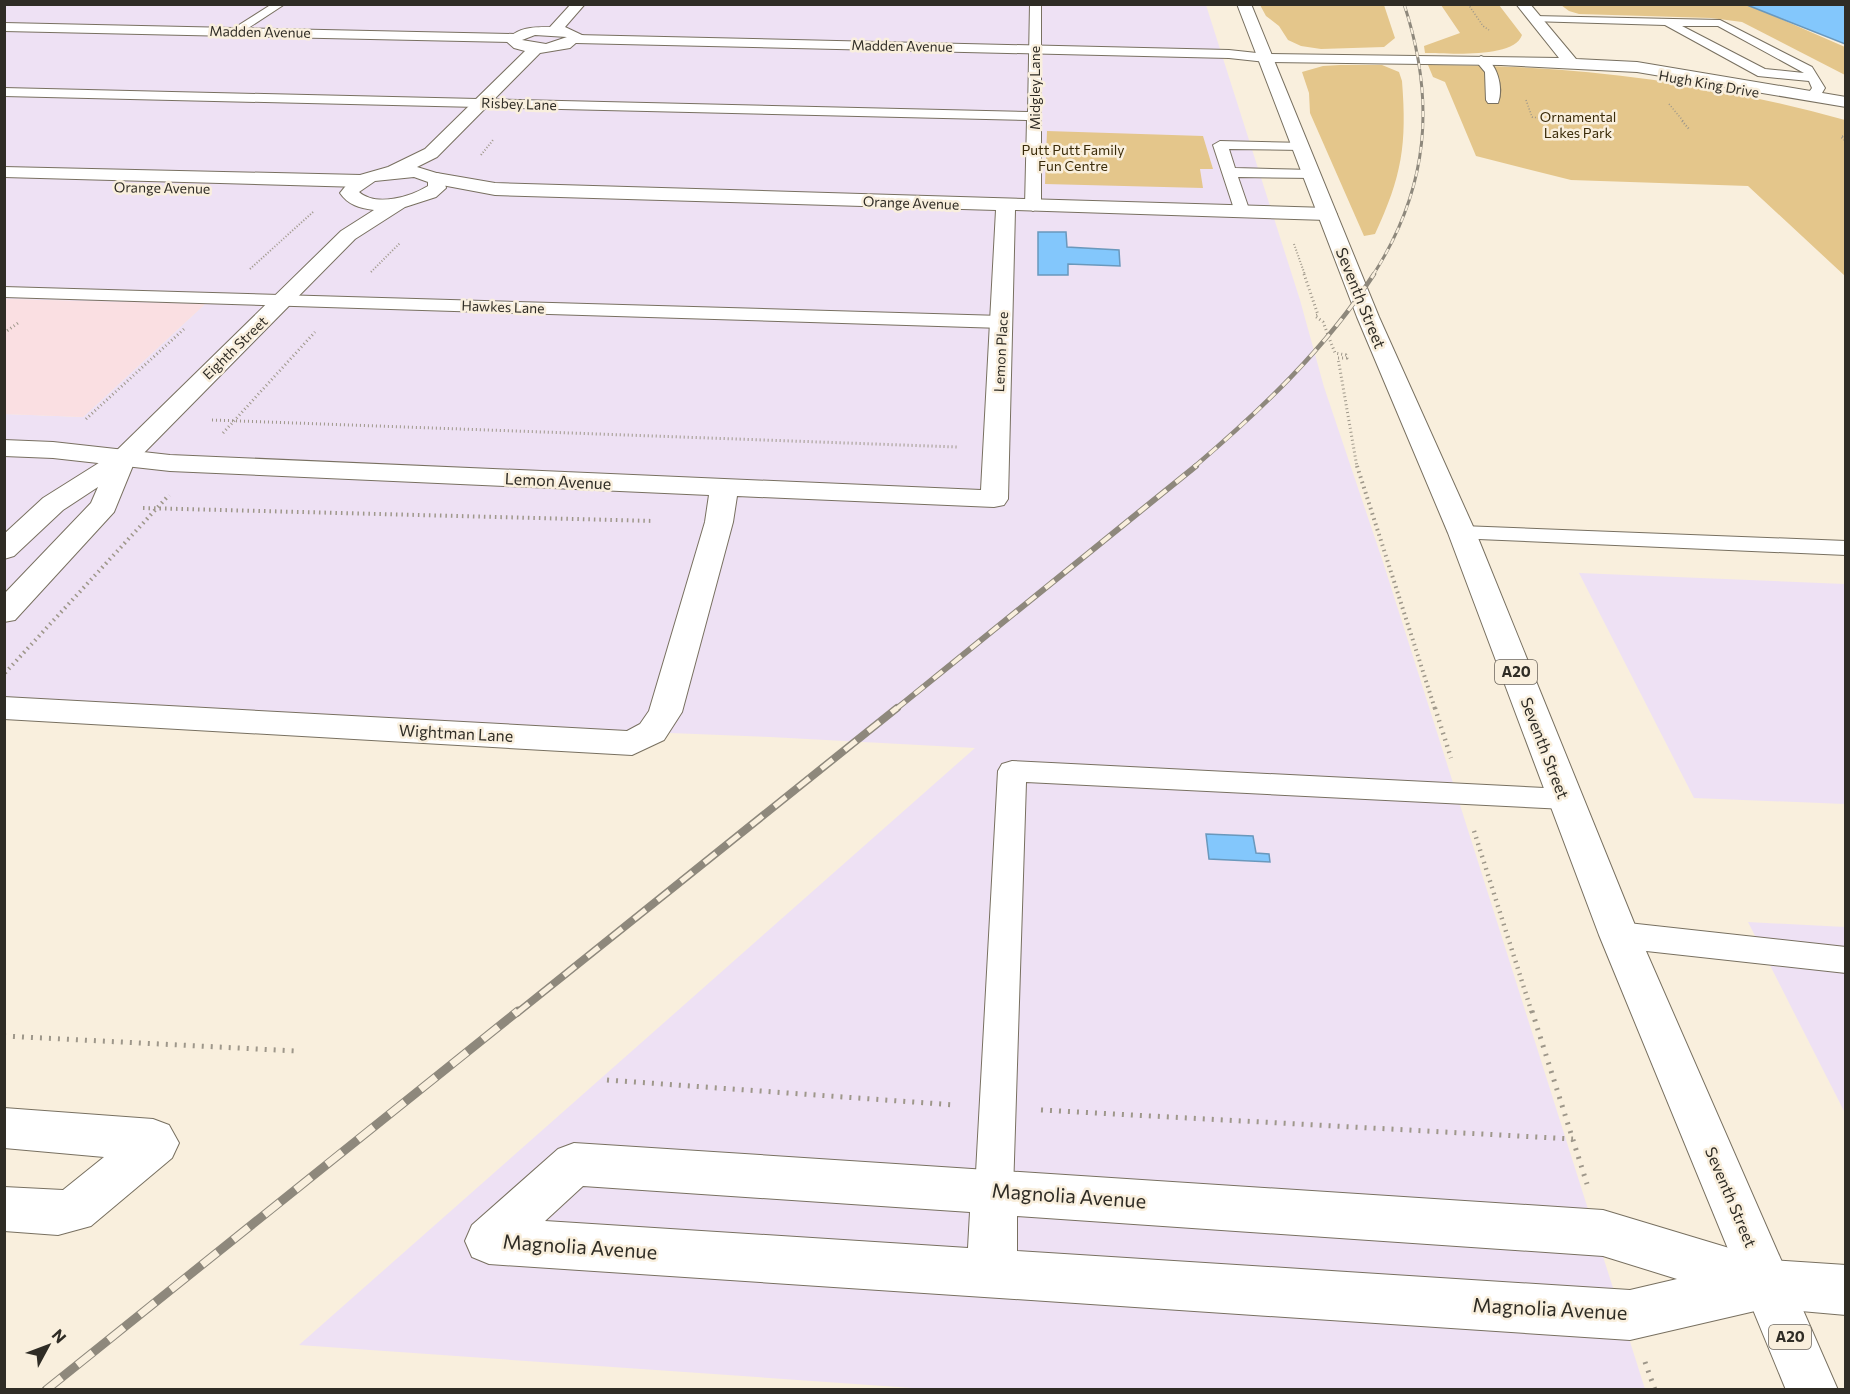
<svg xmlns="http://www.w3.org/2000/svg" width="1850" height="1394" font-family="Commissioner,sans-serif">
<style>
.commercial{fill:#eee1f4}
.education{fill:#fadfe2}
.green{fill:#e4c68b}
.water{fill:#83c7fc;stroke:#6a98bc;stroke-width:1.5}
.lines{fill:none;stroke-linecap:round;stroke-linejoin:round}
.lane-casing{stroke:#787060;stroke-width:2}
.street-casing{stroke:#787060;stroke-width:2}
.secondary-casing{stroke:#787060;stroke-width:2}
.highway-casing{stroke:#787060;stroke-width:2}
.path-far5{stroke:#9e978a;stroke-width:1.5;stroke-dasharray:1 2;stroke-linecap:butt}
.path-far4{stroke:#9e978a;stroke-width:2;stroke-dasharray:1 2;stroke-linecap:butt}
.path-far3{stroke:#9e978a;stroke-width:3;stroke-dasharray:1 3;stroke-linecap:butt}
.path-far2{stroke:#9e978a;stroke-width:4;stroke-dasharray:1.5 4;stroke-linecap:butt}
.path-far1{stroke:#9e978a;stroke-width:4.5;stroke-dasharray:1.5 5;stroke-linecap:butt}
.path{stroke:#9e978a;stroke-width:5;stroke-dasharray:2 7;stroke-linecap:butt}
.lane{fill:#fff;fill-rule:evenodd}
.street{fill:#fff;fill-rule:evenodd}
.secondary{fill:#fff;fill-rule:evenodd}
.highway{fill:#fff;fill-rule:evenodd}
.rail-far4-casing{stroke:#8e887c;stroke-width:3}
.rail-far3-casing{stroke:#8e887c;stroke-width:4.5}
.rail-far2-casing{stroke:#8e887c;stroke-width:6}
.rail-far1-casing{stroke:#8e887c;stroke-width:8}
.rail-casing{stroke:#8e887c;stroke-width:9}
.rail-far4{stroke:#f9efdd;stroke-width:2;stroke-dasharray:6;stroke-linecap:butt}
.rail-far3{stroke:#f9efdd;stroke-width:3;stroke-dasharray:10;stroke-linecap:butt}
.rail-far2{stroke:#f9efdd;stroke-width:4;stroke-dasharray:12;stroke-linecap:butt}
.rail-far1{stroke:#f9efdd;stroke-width:5;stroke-dasharray:15;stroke-linecap:butt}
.rail{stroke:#f9efdd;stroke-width:7;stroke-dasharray:20;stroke-linecap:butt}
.labels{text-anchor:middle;stroke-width:5;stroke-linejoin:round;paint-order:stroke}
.far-street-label{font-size:14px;fill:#2f2c25;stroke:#f9efdd}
.far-park-label{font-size:14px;fill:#3b2c0a;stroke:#f9efdd}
.shield{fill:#f9efdd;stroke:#6c665c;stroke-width:1.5}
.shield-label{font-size:15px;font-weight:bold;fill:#2f2c25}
.street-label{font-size:16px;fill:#2f2c25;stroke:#f9efdd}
.near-street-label{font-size:20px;fill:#2f2c25;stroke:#f9efdd}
</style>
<rect width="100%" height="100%" fill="#f9efdd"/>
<g class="commercial">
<polygon points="5,5 1206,5 1300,300 1324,387 1384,565 1645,1389 941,1390 299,1345 975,748 770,737 5,706 5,414 83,417 204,305 5,299"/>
<polygon points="1579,573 1845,584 1845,804 1694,798"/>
<polygon points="1748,922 1845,927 1845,1113"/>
</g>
<polygon class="education" points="5,299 205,304 83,417 5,414"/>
<g class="green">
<polygon points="1260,5 1384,5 1395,38 1384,47 1321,49 1301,46 1288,40 1279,26 1266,16"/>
<path d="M1441 5H1499L1522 35C1514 59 1447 53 1425 53L1424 46 1460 33Z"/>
<polygon points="1561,5 1749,5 1845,47 1845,75 1742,22 1711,18 1579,14 1569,11"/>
<path d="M1340 65H1382L1399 72 1402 81C1407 145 1402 176 1375 234L1364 236 1310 113 1309 93 1302 72 1323 66Z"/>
<path d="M1428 65C1575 65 1703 81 1845 120V276L1748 186 1571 180 1476 156 1445 82 1433 77Z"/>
<polygon points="1047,131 1203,136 1213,169 1200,169 1203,188 1045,184"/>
</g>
<g class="water">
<polygon points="1747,5 1845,5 1845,44"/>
<polygon points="1038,232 1066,232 1067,247 1119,250 1120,266 1068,264 1068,275 1038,275"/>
<polygon points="1206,834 1253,836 1256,853 1269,854 1270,862 1209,859"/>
</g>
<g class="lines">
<defs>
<g id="lane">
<polygon points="272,4 285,4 239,34 231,34 231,30"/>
<polygon points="1030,4 1041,4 1041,206 1033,211 1025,206 1027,120 4,96 4,88 1028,112"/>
<path d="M1534 16 1720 20 1812 67 1825 88 1819 98H1809L1807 95 1812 88 1809 81 1758 76 1665 25 1530 21V17ZM1682 26H1718L1804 73 1765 69Z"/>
<path d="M1481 56C1497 61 1504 88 1498 103H1488L1486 100 1485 72 1475 60Z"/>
<polygon points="1220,141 1307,143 1307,149 1302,150 1229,149 1235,168 1313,170 1320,174 1313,178 1238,177 1250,212 1248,215 1236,215 1213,145"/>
<polygon points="4,287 1002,316 1011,322 1002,328 4,297"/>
<polygon points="1462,526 1846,541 1846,555 1454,538 1450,533 1454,528"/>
<polygon points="1012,761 1565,789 1575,792 1580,799 1575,806 1565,809 1026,782 1013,1191 1008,1204 994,1209 980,1204 975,1191 998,771 1002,764"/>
<polygon points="1619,922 1846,947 1846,973 1619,948 1608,944 1603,935 1608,926"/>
</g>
<g id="street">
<polygon points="1516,4 1530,4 1576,59 1637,62 1846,97 1846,107 1637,72 1501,65 1266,62 1229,58 576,43 569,39 576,35 1229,50 1266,54 1559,58"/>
<polygon points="4,23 515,34 522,38 515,42 4,31"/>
<polygon points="4,167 361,175 370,181 361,187 4,177"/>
<polygon points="437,173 495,183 1327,208 1337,214 1327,220 1015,210 1008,499 1004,505 994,507 737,496 733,522 682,712 664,740 632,755 4,719 4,697 627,731 640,724 649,711 705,522 709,495 170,471 53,458 4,456 4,440 53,442 170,455 981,490 996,210 495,195 431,183 428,179"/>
<polygon points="4,1108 153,1119 169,1125 179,1143 172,1158 91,1226 58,1235 4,1231 4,1187 63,1190 104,1157 4,1148"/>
<path d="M574 1143 1603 1210 1769 1260 1846 1265V1315L1768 1308 1630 1340 489 1264 472 1257 465 1241 472 1225 558 1149ZM583 1186 970 1212 968 1248 545 1221ZM1017 1216 1603 1256 1677 1279 1630 1290 1017 1251Z"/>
</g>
<path id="secondary" d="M571 4H585L565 27 584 36 570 48 540 53 437 157 417 167 443 175 446 188 436 197 405 207 355 239 134 463 114 512 15 620 4 622V594L91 503 98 487 63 510 14 556 4 559V534L43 498 113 454 341 231 374 210C360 208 348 205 340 193L353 177 388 167 425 149 525 51 514 48 506 41C517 27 534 27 550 27ZM535 35 567 37 546 44 522 40ZM414 177 428 182V186C410 197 376 207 359 192L375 181Z"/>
<polygon id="highway" points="1237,4 1251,4 1379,317 1476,533 1639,935 1838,1390 1786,1390 1599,935 1448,533 1357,317"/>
</defs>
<use href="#lane" class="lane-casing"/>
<use href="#street" class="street-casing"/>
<use href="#secondary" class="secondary-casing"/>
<use href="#highway" class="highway-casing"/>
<g class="path-far5">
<polyline points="1468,4 1483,26 1489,30"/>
<polyline points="1526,100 1532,117 1553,120"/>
<polyline points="1669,104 1684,122"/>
</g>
<g class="path-far4">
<polyline points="1682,121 1689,129"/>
<polyline points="1846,135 1841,137 1846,141"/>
<polyline points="481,155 493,140"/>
<polyline points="1294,244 1305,275"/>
<polyline points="250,269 313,212"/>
<polyline points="371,272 400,243"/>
</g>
<g class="path-far3">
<polyline points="1304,274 1318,315 1315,316 1323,322 1335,353 1346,355 1347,358 1338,358 1357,467"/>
<polyline points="4,333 18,323"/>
<polyline points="86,419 184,329"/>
<polyline points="212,420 957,447"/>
<polyline points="223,433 315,332"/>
</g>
<g class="path-far2">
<polyline points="1357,466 1435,709"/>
<polyline points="143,508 654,521"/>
<polyline points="5,673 169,495"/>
</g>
<g class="path-far1">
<polyline points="1435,708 1451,758"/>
<polyline points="1474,831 1532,1013"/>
</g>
<g class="path">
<polyline points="1532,1011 1587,1184"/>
<polyline points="4,1036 296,1051"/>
<polyline points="607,1080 955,1105"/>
<polyline points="1041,1110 1573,1139"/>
<polyline points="1645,1362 1655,1390"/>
</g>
<use href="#lane" class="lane"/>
<use href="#street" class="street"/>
<use href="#secondary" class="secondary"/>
<use href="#highway" class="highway"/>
<defs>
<path id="rail-far4" d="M1373 275C1429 188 1436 101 1404 4"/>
<path id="rail-far3" d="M1194 467C1261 410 1326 348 1374 274"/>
<polyline id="rail-far2" points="896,709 1196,466"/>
<polyline id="rail-far1" points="517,1013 897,708"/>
<polyline id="rail" points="46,1390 518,1011"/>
</defs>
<use href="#rail-far4" class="rail-far4-casing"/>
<use href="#rail-far3" class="rail-far3-casing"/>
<use href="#rail-far2" class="rail-far2-casing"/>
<use href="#rail-far1" class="rail-far1-casing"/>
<use href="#rail" class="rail-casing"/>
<use href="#rail-far4" class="rail-far4"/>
<use href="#rail-far3" class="rail-far3"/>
<use href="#rail-far2" class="rail-far2"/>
<use href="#rail-far1" class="rail-far1"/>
<use href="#rail" class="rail"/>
</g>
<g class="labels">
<g class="far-street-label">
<text transform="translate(260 32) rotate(1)" y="5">Madden Avenue</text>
<text transform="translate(902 46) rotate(1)" y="5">Madden Avenue</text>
<text transform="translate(1709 84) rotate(10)" y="5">Hugh King Drive</text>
<text transform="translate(1035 88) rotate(-90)" y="5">Midgley Lane</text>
<text transform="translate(519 104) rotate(2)" y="5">Risbey Lane</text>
<text transform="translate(162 188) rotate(1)" y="5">Orange Avenue</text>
<text transform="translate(911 203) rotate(2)" y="5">Orange Avenue</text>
<text transform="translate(503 307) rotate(2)" y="5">Hawkes Lane</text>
<text transform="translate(235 348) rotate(-44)" y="5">Eighth Street</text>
<text transform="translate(1001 352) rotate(-87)" y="5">Lemon Place</text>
</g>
<g class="far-park-label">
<text x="1578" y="122">Ornamental<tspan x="1578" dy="16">Lakes Park</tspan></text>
<text x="1073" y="155">Putt Putt Family<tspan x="1073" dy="16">Fun Centre</tspan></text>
</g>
<g class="shield">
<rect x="1495" y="660" width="42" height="24" rx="4.5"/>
<rect x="1769" y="1325" width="42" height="24" rx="4.5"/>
</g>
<g class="shield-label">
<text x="1516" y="677">A20</text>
<text x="1790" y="1342">A20</text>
</g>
<g class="street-label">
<text transform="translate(1361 298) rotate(68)" y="6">Seventh Street</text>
<text transform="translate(558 481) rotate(3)" y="6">Lemon Avenue</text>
<text transform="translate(456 733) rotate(3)" y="6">Wightman Lane</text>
<text transform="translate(1545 748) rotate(69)" y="6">Seventh Street</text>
<text transform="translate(1731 1197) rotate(67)" y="6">Seventh Street</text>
</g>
<g class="near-street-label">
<text transform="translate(1069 1196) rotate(4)" y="7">Magnolia Avenue</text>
<text transform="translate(580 1247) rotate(4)" y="7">Magnolia Avenue</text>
<text transform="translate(1550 1309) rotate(3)" y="7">Magnolia Avenue</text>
</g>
</g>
<rect width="1850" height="1394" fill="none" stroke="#2f2c25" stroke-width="12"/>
<g transform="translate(48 1346) rotate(49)" stroke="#f9efdd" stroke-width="4.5" paint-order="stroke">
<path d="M0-4.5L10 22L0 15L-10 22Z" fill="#2f2c25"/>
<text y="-9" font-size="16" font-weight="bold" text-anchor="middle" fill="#2f2c25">N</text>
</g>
</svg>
